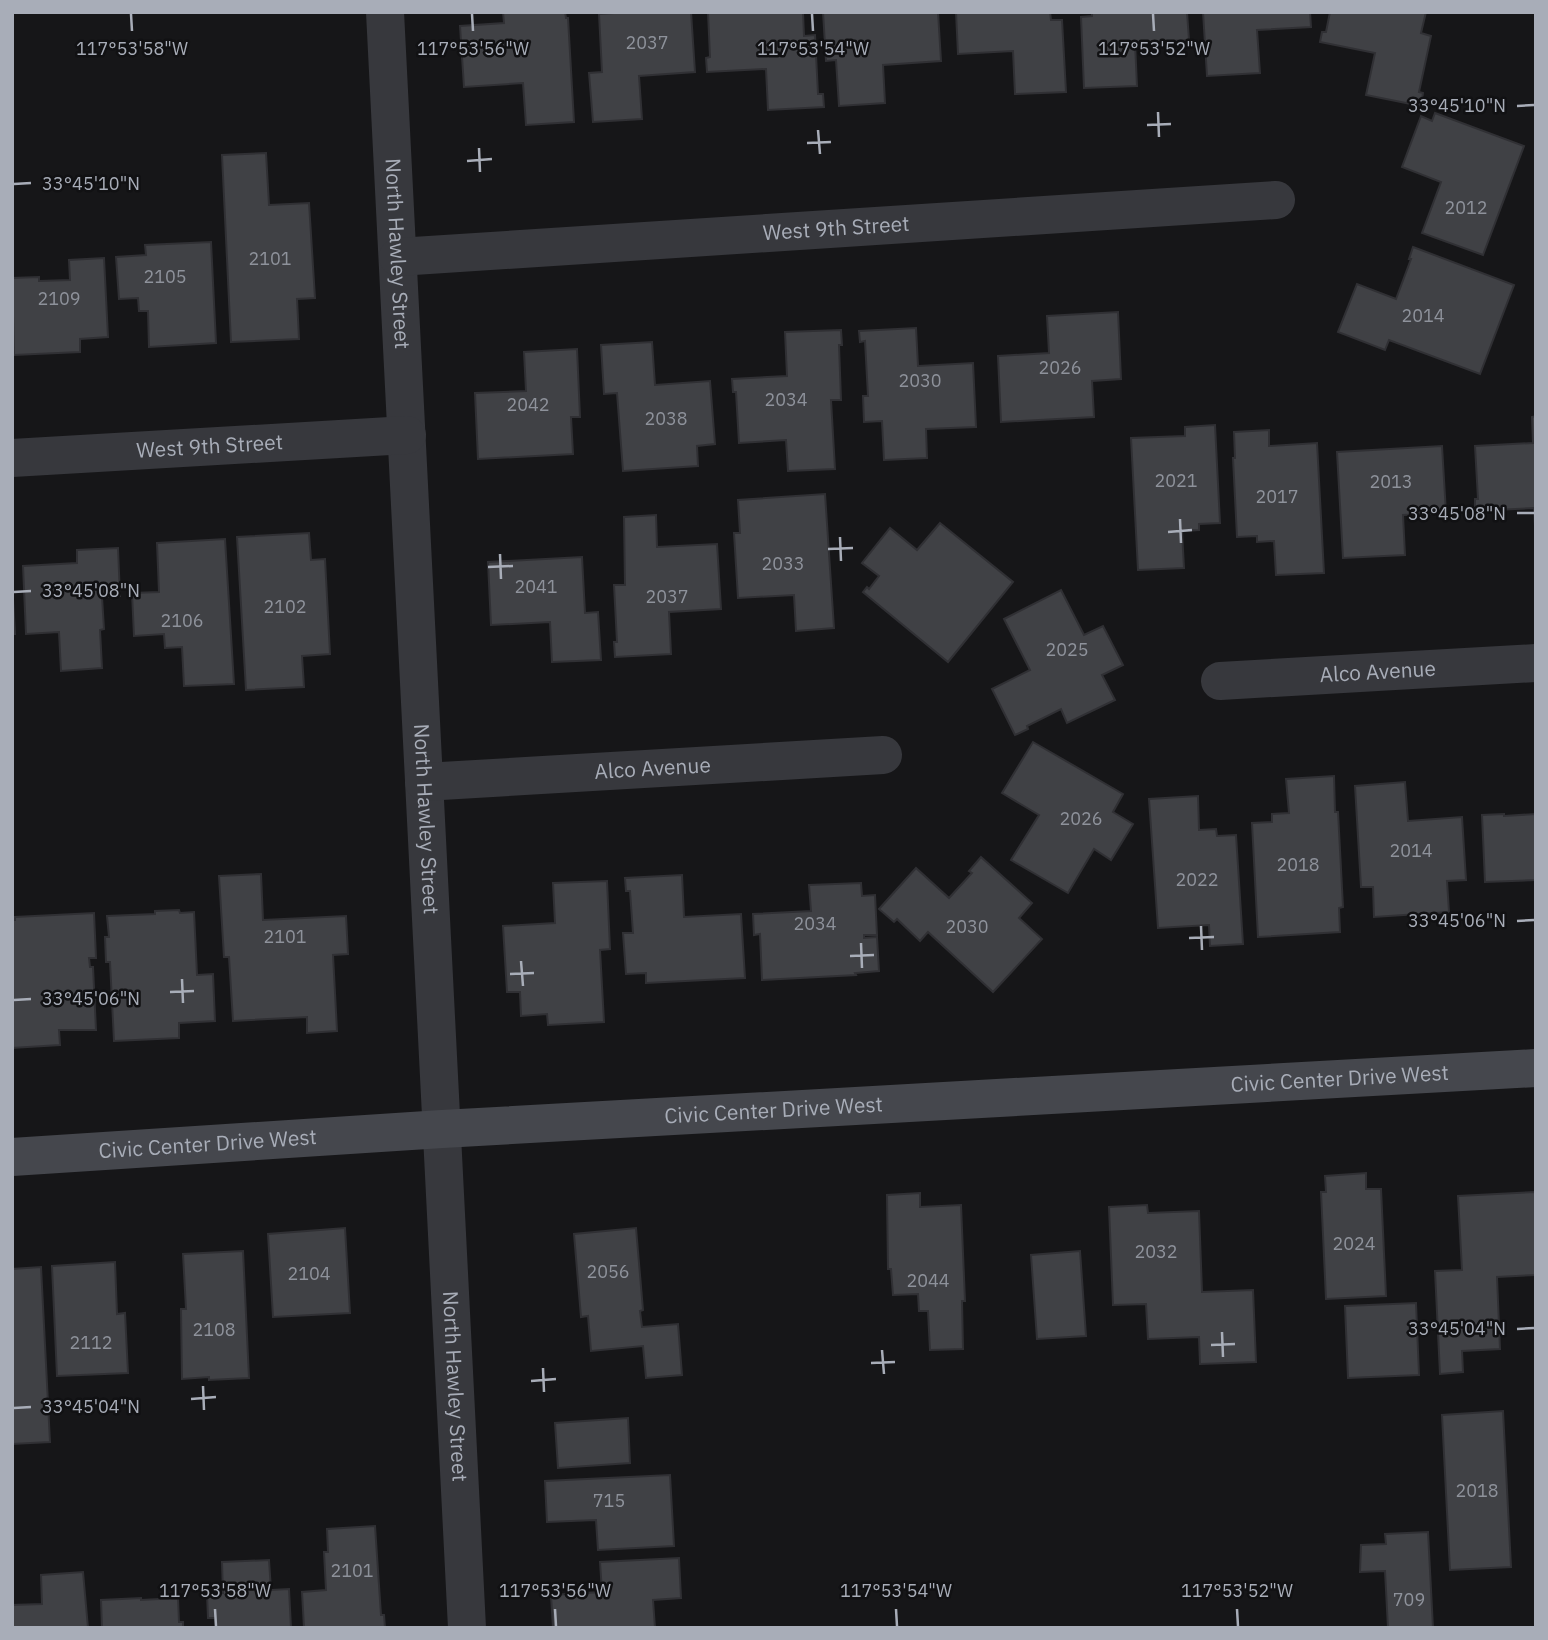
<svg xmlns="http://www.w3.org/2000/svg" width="1548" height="1640" font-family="'IBM Plex Sans',sans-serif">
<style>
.building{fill:#404145;stroke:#303034;stroke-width:2}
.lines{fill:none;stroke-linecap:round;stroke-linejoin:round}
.minor{stroke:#37383d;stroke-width:38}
.secondary{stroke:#45474d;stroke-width:38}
.ticks{fill:none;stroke:#a8adb8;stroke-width:2.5}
.labels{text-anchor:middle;stroke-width:5;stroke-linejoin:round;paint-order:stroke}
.number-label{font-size:18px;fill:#8e929b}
.street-label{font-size:21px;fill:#a8adb8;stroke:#111113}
.ticks-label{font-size:18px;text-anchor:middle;fill:#a8adb8;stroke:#111113;stroke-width:5;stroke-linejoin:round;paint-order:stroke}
</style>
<rect width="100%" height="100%" fill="#161618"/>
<g class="building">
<polygon points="503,12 565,12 566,18 568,18 574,122 526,125 523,83 464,87 460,26 504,23"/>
<polygon points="629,12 691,12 695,72 639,76 642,119 593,122 589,73 602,72 599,14"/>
<polygon points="708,12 803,12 804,36 815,35 818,94 823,94 824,107 768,110 766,69 707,72 706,58 710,57"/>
<polygon points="823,12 938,12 941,61 883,65 885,103 839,106 836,60 826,61"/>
<polygon points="956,12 1050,12 1051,20 1062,20 1066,92 1015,94 1013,51 958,54"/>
<polygon points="1092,12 1187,12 1189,40 1135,43 1137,86 1084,88 1081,17 1092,16"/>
<polygon points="1203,12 1310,12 1311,27 1257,30 1260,73 1207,76"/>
<polygon points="1330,12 1426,12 1421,33 1431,36 1419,92 1423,93 1421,106 1366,95 1375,53 1320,42 1322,32 1326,32"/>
<polygon points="1435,113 1524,146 1483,255 1422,233 1441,182 1402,167 1421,116 1432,121"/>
<polygon points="266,153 269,205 309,203 315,298 297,299 299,339 231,342 222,155"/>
<polygon points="211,242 216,343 149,347 148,311 139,311 138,298 119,299 116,257 146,255 145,245"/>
<polygon points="1413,247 1514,285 1480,374 1389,340 1385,350 1338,332 1357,284 1396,299 1411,259 1409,259"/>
<polygon points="104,258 108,337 80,339 80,352 14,355 12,278 39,277 39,281 70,280 69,260"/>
<polygon points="1118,312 1121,379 1092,381 1094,417 1001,422 998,356 1049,353 1047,316"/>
<polygon points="916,328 918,366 973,363 976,427 926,429 927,458 884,460 882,421 864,422 863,396 868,396 865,341 860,342 859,331"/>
<polygon points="841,330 842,345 839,345 841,400 831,400 835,469 788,471 786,440 739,443 736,392 733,392 732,379 787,376 785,332"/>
<polygon points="652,342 655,385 710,381 715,444 697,446 698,466 623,471 617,393 604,394 601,345"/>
<polygon points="577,349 580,417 571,417 573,454 478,459 475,393 526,391 524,352"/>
<polygon points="1536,416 1536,544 1534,508 1475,511 1475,499 1478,499 1475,446 1533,443 1532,417"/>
<polygon points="1215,425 1220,523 1199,524 1199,530 1182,531 1184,568 1138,570 1131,438 1185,436 1185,427"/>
<polygon points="1269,430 1269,446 1317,443 1324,573 1276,575 1274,541 1257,542 1257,536 1237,537 1233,458 1235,458 1234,432"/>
<polygon points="1442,446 1446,513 1403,515 1405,555 1343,558 1337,452"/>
<polygon points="825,494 834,628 796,631 794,595 738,598 734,533 740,533 738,500"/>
<polygon points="656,515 657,547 717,544 721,609 669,612 671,654 615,657 614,642 617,642 614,585 625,585 624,517"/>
<polygon points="940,523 1013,582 948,662 863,592 867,587 869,589 879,576 862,563 890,528 917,550"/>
<polygon points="309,533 311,560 325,559 330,654 302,656 304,687 246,690 237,537"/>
<polygon points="225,539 234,684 184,686 182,647 165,648 164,634 134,636 132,593 159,592 157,543"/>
<polygon points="118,548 120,596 102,597 104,629 100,630 102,668 61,671 59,632 26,634 23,566 77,563 77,550"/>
<polygon points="582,557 585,613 598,612 601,660 552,662 550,622 491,625 488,562"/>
<polygon points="12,582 15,634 12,634"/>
<polygon points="1061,590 1084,635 1103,626 1123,665 1102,675 1115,700 1067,723 1061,709 1027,726 1028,729 1015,735 992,689 1030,670 1004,619"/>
<polygon points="1033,742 1123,794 1113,812 1133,824 1111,860 1094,849 1068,893 1011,860 1039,815 1002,793"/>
<polygon points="1334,776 1335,812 1338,812 1343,907 1339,908 1340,932 1258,937 1252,823 1272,822 1272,814 1289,813 1286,779"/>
<polygon points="1405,782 1408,821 1462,817 1466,880 1447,881 1449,912 1374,917 1373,887 1361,887 1355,786"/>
<polygon points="1198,796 1199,830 1216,829 1217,836 1236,835 1243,944 1210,946 1209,925 1158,928 1149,799"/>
<polygon points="1504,814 1504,816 1536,814 1536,880 1485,882 1482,815"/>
<polygon points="981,857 1032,903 1019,918 1042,939 993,992 928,932 920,941 897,919 894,922 879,909 916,868 949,898 972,873 969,871"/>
<polygon points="261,874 263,920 346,916 348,954 333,955 337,1031 307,1033 307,1017 233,1021 229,957 224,957 219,876"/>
<polygon points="682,875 684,917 741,914 745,978 646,983 646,973 626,974 623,933 633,933 630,891 626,891 625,878"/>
<polygon points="607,881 610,949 600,950 604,1022 548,1025 547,1014 521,1016 520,992 507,992 503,926 555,923 553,883"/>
<polygon points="861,883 862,896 875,895 877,935 864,935 864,938 877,937 879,971 855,973 856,975 762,980 760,934 754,935 753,914 811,911 809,885"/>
<polygon points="179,910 180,913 194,912 197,975 213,974 215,1021 179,1023 179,1038 114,1041 110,962 106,962 105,937 109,937 107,916 155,914 155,911"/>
<polygon points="94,913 96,958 89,958 90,967 93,967 96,1030 59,1030 60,1045 12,1048 12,920 15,920 15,917"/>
<polygon points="1366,1173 1366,1189 1381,1189 1386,1296 1326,1299 1321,1192 1326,1192 1325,1176"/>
<polygon points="1536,1192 1536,1275 1497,1277 1500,1349 1462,1351 1463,1372 1440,1374 1435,1271 1462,1270 1458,1196"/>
<polygon points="920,1193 920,1207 961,1205 965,1301 962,1301 963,1349 930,1350 928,1311 919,1311 918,1294 893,1295 891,1269 888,1269 887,1195"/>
<polygon points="1147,1205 1148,1213 1199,1211 1202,1292 1253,1290 1256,1362 1200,1364 1199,1337 1148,1339 1146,1304 1113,1305 1109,1207"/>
<polygon points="345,1228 350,1313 273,1317 268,1234"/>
<polygon points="636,1228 643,1310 640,1311 642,1327 678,1324 682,1375 646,1378 643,1346 591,1351 588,1316 581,1317 574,1234"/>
<polygon points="243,1251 249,1378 209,1380 209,1377 182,1379 181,1309 186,1309 183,1254"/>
<polygon points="1080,1251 1086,1336 1037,1339 1031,1255"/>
<polygon points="115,1262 117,1314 125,1313 128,1373 57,1376 52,1266"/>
<polygon points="41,1267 50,1442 12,1444 12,1269"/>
<polygon points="1416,1303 1419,1375 1348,1378 1345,1306"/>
<polygon points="1503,1411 1511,1567 1450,1570 1442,1415"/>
<polygon points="628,1418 630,1463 558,1468 555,1423"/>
<polygon points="670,1475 674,1546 598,1550 596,1520 547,1522 545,1481"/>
<polygon points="375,1526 381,1615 384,1615 385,1628 304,1628 302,1592 326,1590 324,1552 328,1552 327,1529"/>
<polygon points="1428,1532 1433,1628 1388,1628 1385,1571 1360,1572 1361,1545 1386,1544 1385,1534"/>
<polygon points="679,1558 681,1598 653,1600 655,1628 553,1628 551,1595 602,1592 600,1562"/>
<polygon points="269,1560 271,1590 289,1589 291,1628 216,1628 215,1618 208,1618 207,1594 223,1593 222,1562"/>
<polygon points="83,1572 88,1628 12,1628 12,1605 42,1604 41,1575"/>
<polygon points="141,1598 141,1600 178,1598 179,1622 183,1622 183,1628 102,1628 101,1600"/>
</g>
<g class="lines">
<g class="minor">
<path id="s1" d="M385 12 467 1628"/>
<path id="s2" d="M398 257 1276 200"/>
<path id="s3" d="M12 458 407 435"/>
<path id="s4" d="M1220 681 1536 663"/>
<path id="s5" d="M424 782 883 755"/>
</g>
<path class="secondary" id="s6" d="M12 1157 442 1129 1536 1068"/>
</g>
<path class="ticks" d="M131 14 132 31M472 14 473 31M812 14 813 31M1153 14 1154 31M1517 106 1534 105M1158 112 1159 137M1147 125 1171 124M818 130 820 154M807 143 831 142M479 148 480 172M467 161 492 159M14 184 31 183M1517 513H1534M1180 519 1181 543M1168 532 1192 530M840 537 841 561M828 549 853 548M500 554 501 579M488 567 513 566M14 592 31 591M1517 921 1534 920M1201 926 1202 950M1189 938 1214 937M861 943 862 968M850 956 874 955M521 961 523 986M510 974 534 973M182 979 183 1003M170 992 194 991M14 1000 31 999M1517 1329 1534 1328M1222 1332 1223 1357M1211 1345 1235 1344M882 1350 884 1374M871 1363 895 1362M543 1368 544 1392M531 1381 556 1379M203 1386 204 1410M191 1399 216 1397M14 1408 31 1407M215 1609 216 1626M555 1609 556 1626M896 1609 897 1626M1237 1609 1238 1626"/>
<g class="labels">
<g class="number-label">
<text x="647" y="49">2037</text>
<text x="1466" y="214">2012</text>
<text x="270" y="265">2101</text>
<text x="165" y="283">2105</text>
<text x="59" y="305">2109</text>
<text x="1423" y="322">2014</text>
<text x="1060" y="374">2026</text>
<text x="920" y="387">2030</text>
<text x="786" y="406">2034</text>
<text x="528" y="411">2042</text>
<text x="666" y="425">2038</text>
<text x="1176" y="487">2021</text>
<text x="1391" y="488">2013</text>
<text x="1277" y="503">2017</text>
<text x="783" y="570">2033</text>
<text x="536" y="593">2041</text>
<text x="667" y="603">2037</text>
<text x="285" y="613">2102</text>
<text x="182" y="627">2106</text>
<text x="1067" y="656">2025</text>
<text x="1081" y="825">2026</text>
<text x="1411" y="857">2014</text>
<text x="1298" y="871">2018</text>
<text x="1197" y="886">2022</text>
<text x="815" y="930">2034</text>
<text x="967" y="933">2030</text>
<text x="285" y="943">2101</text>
<text x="1354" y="1250">2024</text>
<text x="1156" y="1258">2032</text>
<text x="608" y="1278">2056</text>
<text x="309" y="1280">2104</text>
<text x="928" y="1287">2044</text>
<text x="214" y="1336">2108</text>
<text x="91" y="1349">2112</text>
<text x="1477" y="1497">2018</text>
<text x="609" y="1507">715</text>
<text x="352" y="1577">2101</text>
<text x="1409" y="1606">709</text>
</g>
<g class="street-label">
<text dy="7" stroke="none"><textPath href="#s2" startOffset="439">West 9th Street</textPath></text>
<text dy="7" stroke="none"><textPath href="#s1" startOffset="242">North Hawley Street</textPath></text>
<text dy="7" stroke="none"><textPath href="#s3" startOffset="198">West 9th Street</textPath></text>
<text dy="7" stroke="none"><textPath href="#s4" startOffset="158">Alco Avenue</textPath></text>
<text dy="7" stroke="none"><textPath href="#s5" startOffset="229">Alco Avenue</textPath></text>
<text dy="7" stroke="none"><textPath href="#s1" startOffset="808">North Hawley Street</textPath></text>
<text dy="7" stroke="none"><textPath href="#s6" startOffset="1330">Civic Center Drive West</textPath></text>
<text dy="7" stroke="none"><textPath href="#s6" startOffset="763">Civic Center Drive West</textPath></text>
<text dy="7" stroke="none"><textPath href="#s6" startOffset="196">Civic Center Drive West</textPath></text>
<text dy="7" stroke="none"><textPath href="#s1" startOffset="1376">North Hawley Street</textPath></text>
</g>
</g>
<g class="ticks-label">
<text x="132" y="55">117°53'58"W</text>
<text x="473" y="55">117°53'56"W</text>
<text x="813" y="55">117°53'54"W</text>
<text x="1154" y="55">117°53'52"W</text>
<text x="1457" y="112">33°45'10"N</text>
<text x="91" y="190">33°45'10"N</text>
<text x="1457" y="520">33°45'08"N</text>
<text x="91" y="597">33°45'08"N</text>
<text x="1457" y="927">33°45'06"N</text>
<text x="91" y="1005">33°45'06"N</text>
<text x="1457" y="1335">33°45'04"N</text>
<text x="91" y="1413">33°45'04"N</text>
<text x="215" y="1597">117°53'58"W</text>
<text x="555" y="1597">117°53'56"W</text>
<text x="896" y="1597">117°53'54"W</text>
<text x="1237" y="1597">117°53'52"W</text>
</g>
<rect width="1548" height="1640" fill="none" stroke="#a8adb8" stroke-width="28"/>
</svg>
